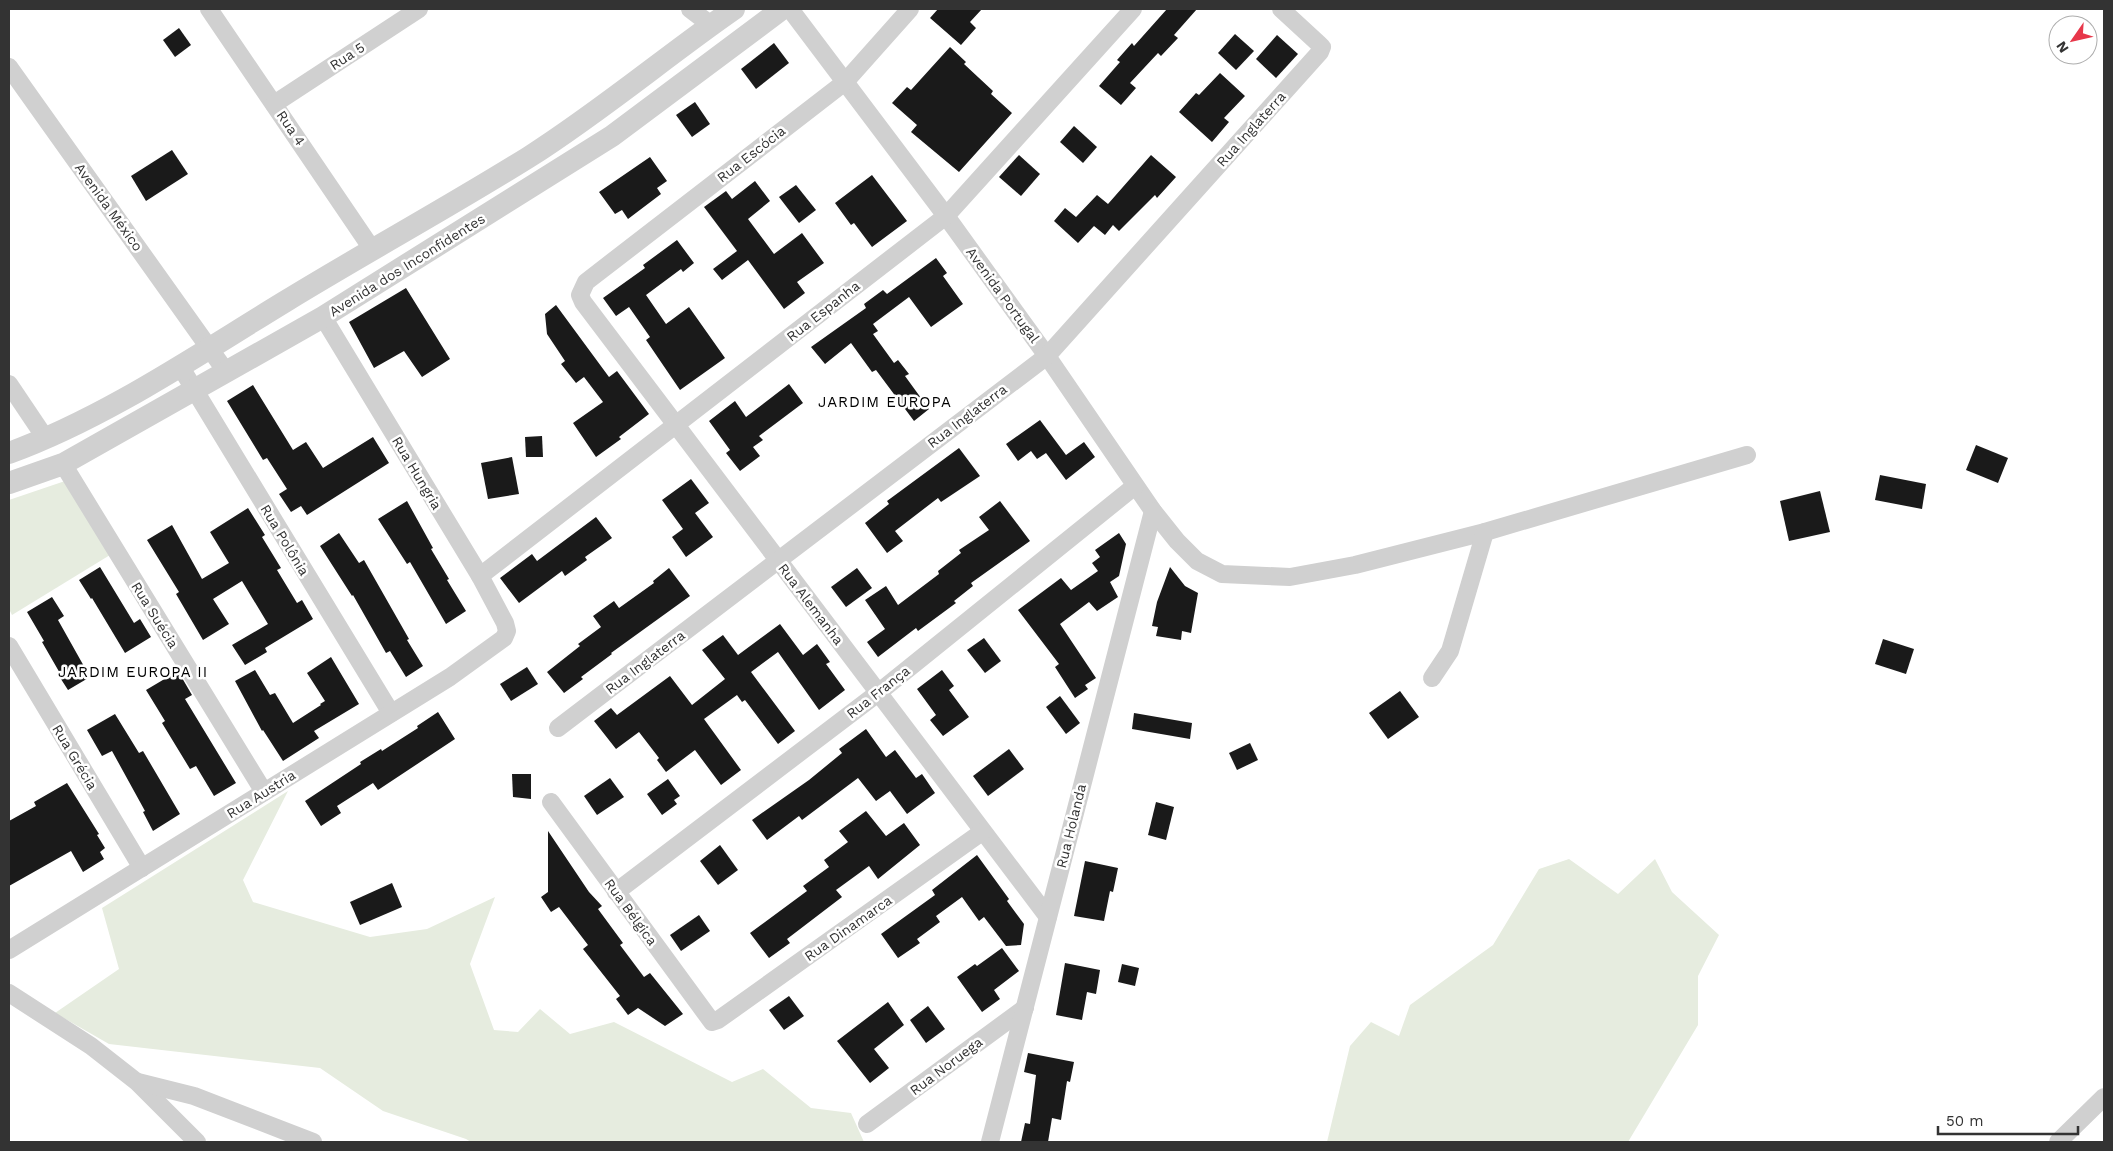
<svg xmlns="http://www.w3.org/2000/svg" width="2113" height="1151" font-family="'Work Sans',sans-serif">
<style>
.green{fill:#e6ecdf}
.building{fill:#1a1a1a}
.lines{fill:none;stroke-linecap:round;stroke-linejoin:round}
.minor{stroke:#d0d0d0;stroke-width:18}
.tertiary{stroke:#d0d0d0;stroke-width:22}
.labels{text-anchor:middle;stroke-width:5;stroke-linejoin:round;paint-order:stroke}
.street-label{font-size:14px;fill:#333;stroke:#fff}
.neighbourhood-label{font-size:15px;letter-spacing:1px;fill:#000;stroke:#fff}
</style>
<rect width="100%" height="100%" fill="#fff"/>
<g class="green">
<polygon points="65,481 110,555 12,615 9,609 9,500"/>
<polygon points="288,791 243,880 253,902 370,937 427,929 495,897 470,964 494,1030 518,1032 540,1009 570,1034 614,1022 732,1082 763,1069 811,1108 851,1113 864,1142 471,1142 466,1139 383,1111 320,1068 109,1044 55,1013 119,969 102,908"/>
<polygon points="1569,859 1618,894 1655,859 1672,892 1719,935 1698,976 1698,1025 1628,1142 1327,1142 1350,1046 1371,1022 1399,1036 1410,1005 1493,945 1539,869"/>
</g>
<g class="building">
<polygon points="938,9 982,9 970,22 976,28 961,45 930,18"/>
<polygon points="1167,9 1197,9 1174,35 1178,38 1161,56 1158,53 1130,83 1136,88 1121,105 1099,86 1120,62 1117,60 1132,43 1134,46"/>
<polygon points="179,28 191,45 175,57 163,40"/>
<polygon points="1235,34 1254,51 1236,70 1218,53"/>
<polygon points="1277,35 1298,54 1276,78 1256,59"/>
<polygon points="774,43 789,63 756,89 741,69"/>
<polygon points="950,47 966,62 964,64 993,91 991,94 1012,113 959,172 911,132 917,125 892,103 907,87 911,90"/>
<polygon points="1220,73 1245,96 1224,118 1229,122 1212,142 1179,112 1196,93 1199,95"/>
<polygon points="695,102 710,124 692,137 676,115"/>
<polygon points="1074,126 1097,147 1083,163 1060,142"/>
<polygon points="172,150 188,174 146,201 131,176"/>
<polygon points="1019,155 1040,174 1021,196 999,177"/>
<polygon points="1151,155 1176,177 1157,198 1155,195 1119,231 1113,225 1105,235 1094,226 1078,243 1054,221 1065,208 1076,217 1097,195 1108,204"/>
<polygon points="650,157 667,181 657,188 661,194 628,219 622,210 615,214 599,192"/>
<polygon points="872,175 907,221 872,247 854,223 851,225 835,203"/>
<polygon points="755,181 770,201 748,219 774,254 802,233 824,263 797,282 805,293 784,309 748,260 722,280 713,269 737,251 704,207 726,191 732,199"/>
<polygon points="796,185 816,210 799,223 779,197"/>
<polygon points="677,240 694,263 683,272 681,269 646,295 666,324 689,307 725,358 680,390 646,340 650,337 629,307 616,316 603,298 645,268 643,265"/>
<polygon points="936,258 947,273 943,276 963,304 931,327 909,297 873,324 878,331 873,334 894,363 898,360 909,374 905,376 929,409 914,421 876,370 872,372 851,343 825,364 811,347 866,308 864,304 883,290 887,294"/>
<polygon points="406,288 450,359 422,377 404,351 374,368 349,322"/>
<polygon points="556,305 609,377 617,371 649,414 619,437 621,439 596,457 573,423 603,402 584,377 576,383 561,364 565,361 547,334 545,314"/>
<polygon points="789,384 803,403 759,436 763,440 753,447 760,456 740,471 726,453 730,450 709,421 735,401 746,417"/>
<polygon points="253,385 293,450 306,442 323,468 373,437 389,463 307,515 301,506 291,512 279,494 287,489 267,458 263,460 227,401"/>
<polygon points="1040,420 1066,455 1084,442 1095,457 1066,480 1046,453 1037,459 1031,451 1018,461 1006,444"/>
<polygon points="542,436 543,457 526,457 525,437"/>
<polygon points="1976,445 2008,458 1998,483 1966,470"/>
<polygon points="959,448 980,476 941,502 938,498 895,531 903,541 887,553 865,523 889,504 887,501"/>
<polygon points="512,457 519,494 488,499 481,463"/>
<polygon points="1880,475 1926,484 1922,509 1875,500"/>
<polygon points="691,479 709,503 695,513 713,537 686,557 672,537 683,529 662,500"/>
<polygon points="1820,491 1830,532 1789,541 1780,501"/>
<polygon points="407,501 433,548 431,549 449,579 447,580 466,611 446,624 410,562 407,564 378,519"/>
<polygon points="1000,501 1030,541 971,583 973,586 954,601 956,603 918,631 916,628 878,657 867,642 885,629 865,600 886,586 898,605 939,574 938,571 961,553 959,550 989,530 979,517"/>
<polygon points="248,508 265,535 262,537 281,568 277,570 297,603 302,600 313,619 265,648 267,652 245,665 232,645 268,624 242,581 213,599 229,624 203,640 176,594 179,592 147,540 172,525 202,579 229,563 210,532"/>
<polygon points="596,517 612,538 585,557 587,560 565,576 562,571 519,603 500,578 532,554 537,561"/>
<polygon points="339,533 359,563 364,560 409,639 407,640 423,666 406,677 390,651 386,653 353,595 352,596 320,546"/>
<polygon points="1119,533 1126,544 1119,576 1110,582 1118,597 1097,611 1089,602 1060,624 1096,678 1085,685 1088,689 1075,698 1055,667 1059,664 1018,610 1061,578 1071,590 1098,571 1092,563 1100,557 1095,550"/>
<polygon points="100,567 134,623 140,619 151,637 125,653 92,598 91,599 79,580"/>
<polygon points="1170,567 1185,586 1198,593 1191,633 1182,631 1181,640 1156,636 1158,627 1152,626 1157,602"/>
<polygon points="669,568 690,596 611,653 612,654 581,677 583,679 564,693 547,672 580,646 578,644 601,627 593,616 614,601 619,608 654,583 653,581"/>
<polygon points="857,568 872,588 846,607 831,587"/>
<polygon points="52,597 64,616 58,620 90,677 68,690 59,676 61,675 42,642 44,641 27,612"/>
<polygon points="780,624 803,655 817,644 830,662 826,664 845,690 819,710 778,652 751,672 795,731 778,744 745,700 742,702 737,695 704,719 741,770 721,785 695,750 666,772 657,760 659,758 639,732 616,749 594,721 611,708 617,715 670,676 692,705 725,679 702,650 723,635 738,655"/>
<polygon points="984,638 1001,661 985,673 967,650"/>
<polygon points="1883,639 1914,649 1906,674 1875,664"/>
<polygon points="331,657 359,704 314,731 319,738 283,761 263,730 262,731 235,681 255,670 270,695 275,693 293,723 321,705 320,704 325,701 307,673"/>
<polygon points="527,667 538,684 511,701 500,684"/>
<polygon points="942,670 954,686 949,690 969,717 943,736 930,720 936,715 917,689"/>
<polygon points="178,671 192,695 185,699 236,783 214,796 196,766 190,769 162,723 165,721 146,690"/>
<polygon points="1400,691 1419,717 1388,739 1369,713"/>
<polygon points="1060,696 1080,723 1066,734 1046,707"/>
<polygon points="438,712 455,739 378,790 373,783 337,806 341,813 321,826 305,801 361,764 360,762 381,749 382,751 418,728 417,726"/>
<polygon points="1134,713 1192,723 1190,739 1132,729"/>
<polygon points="115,714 139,753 143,751 180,814 153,831 143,812 145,811 112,751 102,756 87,730"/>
<polygon points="866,729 886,757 895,750 916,778 922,774 935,793 907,814 890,791 876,801 858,778 802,820 799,816 767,840 752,820 809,780 842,753 839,749"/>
<polygon points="1250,743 1258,760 1237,770 1229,753"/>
<polygon points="1009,749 1024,769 988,796 973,776"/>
<polygon points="512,774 531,774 531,799 513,797"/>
<polygon points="610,778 624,797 597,815 584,796"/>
<polygon points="668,779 680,796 674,800 677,804 662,815 647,794"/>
<polygon points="67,783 99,834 97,835 105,848 100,852 104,859 83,872 71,851 9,886 9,821 36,806 34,802"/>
<polygon points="1156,802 1174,807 1166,840 1148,835"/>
<polygon points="866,811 886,836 904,823 920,845 878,879 869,866 836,890 842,897 787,939 790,943 769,958 750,933 807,891 803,886 829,867 824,860 848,842 839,831"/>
<polygon points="548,831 589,892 602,906 598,909 623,943 620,945 644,977 650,973 683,1014 665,1026 638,1008 628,1015 616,999 620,996 583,949 588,945 559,907 551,912 541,897 548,892"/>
<polygon points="720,845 738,870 718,885 700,861"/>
<polygon points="977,855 1009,899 1007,901 1024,924 1021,945 1006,946 984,917 979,921 962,897 936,916 940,922 917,939 920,943 898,958 881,934 935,895 932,890"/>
<polygon points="1085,861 1118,868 1113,892 1110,891 1104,921 1074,916"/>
<polygon points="392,883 402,907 360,925 350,902"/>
<polygon points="699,915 710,931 681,951 670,935"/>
<polygon points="1002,948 1019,971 994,990 1000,999 982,1012 957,977 975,964 977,966"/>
<polygon points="1065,963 1100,970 1096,994 1087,992 1082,1020 1056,1015"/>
<polygon points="1122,964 1139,968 1135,986 1118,982"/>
<polygon points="789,996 804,1016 784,1030 769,1010"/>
<polygon points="888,1002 904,1025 874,1049 889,1068 870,1083 837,1041"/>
<polygon points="928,1006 945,1029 926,1043 910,1020"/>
<polygon points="1028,1053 1074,1062 1070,1082 1067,1081 1061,1120 1052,1118 1048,1142 1021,1142 1025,1123 1030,1124 1036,1075 1024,1072"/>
</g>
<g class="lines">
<g class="minor">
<polyline points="209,9 372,249"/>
<polyline points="690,9 711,25"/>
<polyline points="790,9 946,216 1047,356 1153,511 1177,541 1197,561 1222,574 1290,577 1355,565 1485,532 1747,455"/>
<polyline points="910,9 845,82 586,282 580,295 583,302 1048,917"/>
<polyline points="9,67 227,373"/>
<polyline points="274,104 419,9"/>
<polyline points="180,366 391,713"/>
<polyline points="9,384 46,439"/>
<polyline points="63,464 264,792"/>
<polyline points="480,576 946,216 1133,9"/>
<polyline points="9,646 142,868"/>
<polyline points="1432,678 1450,651 1485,532"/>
<polyline points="558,728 1047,356 1320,52 1322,47 1319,44 1281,9"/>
<polyline points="551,802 712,1022 718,1020 982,832"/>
<polyline points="616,892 878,693 1135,486"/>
<polyline points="9,950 450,677 504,638 507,631 505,623 480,576 323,317"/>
<polyline points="9,993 91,1046 137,1082 197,1142"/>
<polyline points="138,1082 194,1096 313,1142"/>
<polyline points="867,1124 1025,1008"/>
<polyline points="990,1142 1153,511"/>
<polyline points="2058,1142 2104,1097"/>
</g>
<g class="tertiary">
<path d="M9 453C107 417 197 355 286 301 366 252 449 207 529 157 600 112 665 57 734 9"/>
<polyline points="9,483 63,464 323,317 612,136 782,9"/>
</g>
</g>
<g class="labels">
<g class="street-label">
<text transform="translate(347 56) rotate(-33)" y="5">Rua 5</text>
<text transform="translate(291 128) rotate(56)" y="5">Rua 4</text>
<text transform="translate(1251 129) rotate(-48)" y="5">Rua Inglaterra</text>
<text transform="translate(751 154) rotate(-38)" y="5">Rua Escócia</text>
<text transform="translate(109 207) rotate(54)" y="5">Avenida México</text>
<text transform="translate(407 265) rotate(-32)" y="5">Avenida dos Inconfidentes</text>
<text transform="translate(1003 295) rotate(54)" y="5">Avenida Portugal</text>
<text transform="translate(823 311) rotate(-38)" y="5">Rua Espanha</text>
<text transform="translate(967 416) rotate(-37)" y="5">Rua Inglaterra</text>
<text transform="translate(417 473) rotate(59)" y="5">Rua Hungria</text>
<text transform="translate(285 540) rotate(59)" y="5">Rua Polônia</text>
<text transform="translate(811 604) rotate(53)" y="5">Rua Alemanha</text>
<text transform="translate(155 615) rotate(58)" y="5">Rua Suécia</text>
<text transform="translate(645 662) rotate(-37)" y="5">Rua Inglaterra</text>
<text transform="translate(878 692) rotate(-38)" y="5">Rua França</text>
<text transform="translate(75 757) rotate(59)" y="5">Rua Grécia</text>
<text transform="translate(261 794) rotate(-32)" y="5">Rua Austria</text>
<text transform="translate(1071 826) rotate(-76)" y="5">Rua Holanda</text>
<text transform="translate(631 912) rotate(54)" y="5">Rua Bélgica</text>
<text transform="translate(848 928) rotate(-35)" y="5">Rua Dinamarca</text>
<text transform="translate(946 1066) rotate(-37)" y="5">Rua Noruega</text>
</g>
<g class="neighbourhood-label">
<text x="885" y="407">JARDIM EUROPA</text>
<text x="133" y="677">JARDIM EUROPA II</text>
</g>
</g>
<rect width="2113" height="1151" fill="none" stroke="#333333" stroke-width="20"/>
<g transform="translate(2073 40) rotate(236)"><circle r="24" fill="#ffffff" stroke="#adadad"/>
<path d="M0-4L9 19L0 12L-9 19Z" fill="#e7374a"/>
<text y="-8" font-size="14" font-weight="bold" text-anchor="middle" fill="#333333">N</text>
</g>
<path d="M1938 1126v8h140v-8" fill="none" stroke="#333333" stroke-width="2.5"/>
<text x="1946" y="1126" font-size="15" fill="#333333" stroke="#ffffff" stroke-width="4" paint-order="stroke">50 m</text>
</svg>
